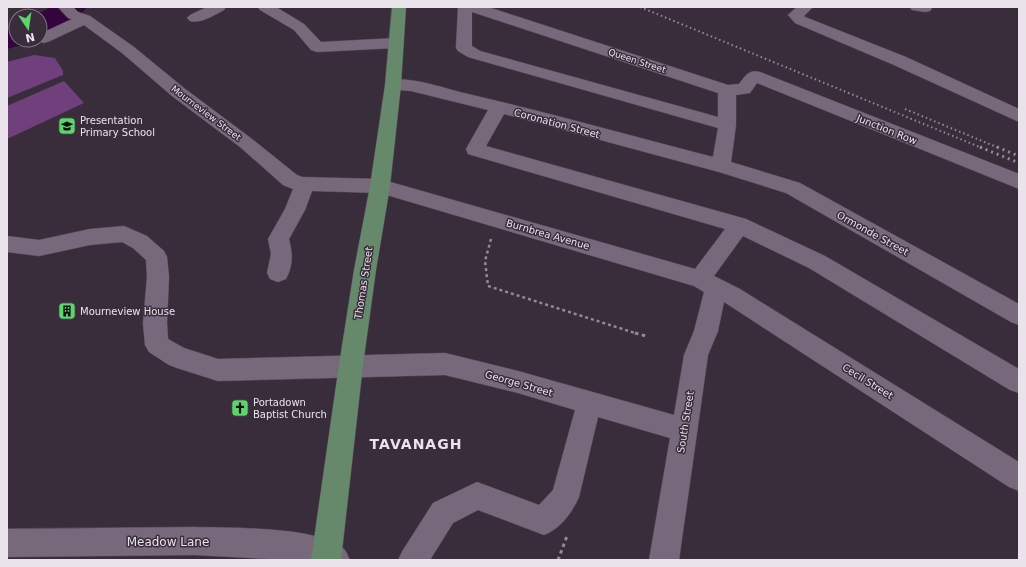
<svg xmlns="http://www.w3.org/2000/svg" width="1026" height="567" font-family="'DejaVu Sans',sans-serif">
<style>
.green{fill:#6f407b}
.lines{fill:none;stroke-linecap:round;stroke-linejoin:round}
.river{fill:#34043f;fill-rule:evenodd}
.minor-casing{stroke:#554b57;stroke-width:1}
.major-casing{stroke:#554b57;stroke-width:1}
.path-far1{stroke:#938995;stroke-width:2.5;stroke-dasharray:3 3;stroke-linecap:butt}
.path{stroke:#938995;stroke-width:3;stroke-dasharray:3.5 3.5;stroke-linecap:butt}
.minor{fill:#77697b;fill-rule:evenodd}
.major{fill:#66886b;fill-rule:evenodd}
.rail-far1{stroke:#958b97;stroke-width:2;stroke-dasharray:1.5 3;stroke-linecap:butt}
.rail{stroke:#958b97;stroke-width:3;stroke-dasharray:2 4;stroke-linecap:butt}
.labels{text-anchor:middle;stroke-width:3;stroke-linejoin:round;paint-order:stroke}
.far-street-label{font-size:9px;fill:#eae3ec;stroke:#392d3c}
.poi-label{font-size:10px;fill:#eae3ec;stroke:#392d3c;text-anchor:start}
.street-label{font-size:10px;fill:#eae3ec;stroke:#392d3c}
.near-street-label{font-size:12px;fill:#eae3ec;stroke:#392d3c}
.district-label{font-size:14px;font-weight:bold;letter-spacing:1px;fill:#eae3ec;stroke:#392d3c}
</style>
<rect width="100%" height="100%" fill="#392d3c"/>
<g class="green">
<polygon points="34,55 55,58 63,71 63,75 7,98 7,62"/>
<polygon points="64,81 84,103 7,139 7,106"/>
</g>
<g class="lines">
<g class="river">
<path d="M51 7H87C77 20 55 30 40 34V16H34Z"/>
<path d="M16 27V40H28C24 46 14 47 7 49V29Z"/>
</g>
<defs>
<g id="minor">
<path d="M58 7H73L78 12 90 16 134 47 184 88 252 139 297 175 302 177 380 179 695 269 725 229 468 154 466 149 488 110 411 91 387 89 385 85 387 81C410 75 445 89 468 94 550 113 631 136 713 157L718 128 468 57 458 51 456 48 458 7H488L728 85 739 84C745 76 749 69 760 72L1019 174V189L757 83 750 93 736 95V125L731 162 800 183 1019 304V325L1011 322 786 193 719 172 504 114 486 146 746 219 825 256 1019 369V393L1010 390 809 268 743 236 714 276 740 289 1019 462V491L1009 487 724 302 718 331 708 355 679 560H649L670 438 598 417 579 497C572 513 560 529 544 535L478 510 453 523 430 560H398L403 550 433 503 477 482 539 505 553 490 575 410 518 393 445 375 218 381 177 368 169 365 149 352 145 345 143 323 147 277 146 260 133 248 122 242 90 245 39 256 7 252V236L39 240 90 229 124 226 147 236 164 251 167 257 169 277 167 323 168 339 184 348 218 359 445 353 518 371 674 415 684 355 694 331 704 292 694 286 380 193 312 191 305 210 289 239C293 254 293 266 286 279L278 282 270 279 267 273 271 254 268 239 285 209 293 189 283 185 240 147 172 96 122 53 84 25 50 41 44 43 38 41V40H40V34L72 19 68 18ZM472 12 718 93V117L480 51 472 46Z"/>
<path d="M207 7H226L224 10C214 15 201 24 190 21L187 18 190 15Z"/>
<polygon points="258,7 276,7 304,24 321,42 396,38 402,40 404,43 402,46 396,48 317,52 311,50 294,30 260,10"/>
<polygon points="797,7 813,7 804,16 805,17 906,57 1019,109 1019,122 894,65 795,23 788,15"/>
<polygon points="910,7 932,7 932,8 930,11 925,12 912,10"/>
<path d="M194 527C229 528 319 526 344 549 347 552 348 557 350 560H288L194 555 7 557V529Z"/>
</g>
<polygon id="major" points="392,7 406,7 401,85 390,186 376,270 363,365 341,560 311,560 339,365 354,270 370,186 385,85"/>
</defs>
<use href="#minor" class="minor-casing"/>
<use href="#major" class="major-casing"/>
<polyline class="path-far1" points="491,239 485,261 488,286 638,334"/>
<g class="path">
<polyline points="635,333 646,336"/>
<polyline points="558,560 567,536"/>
</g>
<use href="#minor" class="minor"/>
<use href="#major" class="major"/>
<g class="rail-far1">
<polyline points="640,7 982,148"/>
<polyline points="905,109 999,148"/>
</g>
<g class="rail">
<polyline points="980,147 1019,163"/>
<polyline points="997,147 1019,156"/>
</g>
</g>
<defs>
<symbol id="school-square" viewBox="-11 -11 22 22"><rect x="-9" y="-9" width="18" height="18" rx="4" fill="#5dd56d" stroke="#392d3c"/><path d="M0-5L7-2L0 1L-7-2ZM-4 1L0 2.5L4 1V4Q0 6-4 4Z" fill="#111"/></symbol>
<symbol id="building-square" viewBox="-11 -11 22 22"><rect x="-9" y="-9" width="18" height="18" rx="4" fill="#5dd56d" stroke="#392d3c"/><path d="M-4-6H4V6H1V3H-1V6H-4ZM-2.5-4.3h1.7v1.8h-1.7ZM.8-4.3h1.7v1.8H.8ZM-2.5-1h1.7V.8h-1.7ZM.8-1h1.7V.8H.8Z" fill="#111"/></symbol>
<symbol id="church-square" viewBox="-11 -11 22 22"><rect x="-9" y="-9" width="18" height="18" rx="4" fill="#5dd56d" stroke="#392d3c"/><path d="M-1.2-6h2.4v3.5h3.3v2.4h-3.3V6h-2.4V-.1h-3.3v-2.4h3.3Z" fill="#111"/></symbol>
</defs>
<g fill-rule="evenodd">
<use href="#school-square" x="57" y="116" width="20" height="20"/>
<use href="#building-square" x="57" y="301" width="20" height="20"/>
<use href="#church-square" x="230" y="398" width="20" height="20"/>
</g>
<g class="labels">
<g class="far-street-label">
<text transform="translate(637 61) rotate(18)" y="3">Queen Street</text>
<text transform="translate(206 113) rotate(37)" y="3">Mourneview Street</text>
</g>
<g class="poi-label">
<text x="80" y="124">Presentation<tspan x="80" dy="12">Primary School</tspan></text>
<text x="80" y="315">Mourneview House</text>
<text x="253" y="406">Portadown<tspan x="253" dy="12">Baptist Church</tspan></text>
</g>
<g class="street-label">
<text transform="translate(557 123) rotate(15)" y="4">Coronation Street</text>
<text transform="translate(887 129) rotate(22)" y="4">Junction Row</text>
<text transform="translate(873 233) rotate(29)" y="4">Ormonde Street</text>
<text transform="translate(548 234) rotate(16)" y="4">Burnbrea Avenue</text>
<text transform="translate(363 283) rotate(-81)" y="4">Thomas Street</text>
<text transform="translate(868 381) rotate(32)" y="4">Cecil Street</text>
<text transform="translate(519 383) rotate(16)" y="4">George Street</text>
<text transform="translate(685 422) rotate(-81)" y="4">South Street</text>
</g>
<g class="near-street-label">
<text x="168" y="546">Meadow Lane</text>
</g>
<g class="district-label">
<text x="416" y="449">TAVANAGH</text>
</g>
</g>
<rect width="1026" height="567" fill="none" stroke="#eae3ec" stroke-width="16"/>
<g transform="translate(28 28) rotate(167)"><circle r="19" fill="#392d3c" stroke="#807682"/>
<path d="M0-3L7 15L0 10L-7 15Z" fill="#5dd56d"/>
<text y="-6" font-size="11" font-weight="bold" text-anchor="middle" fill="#eae3ec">N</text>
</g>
</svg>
